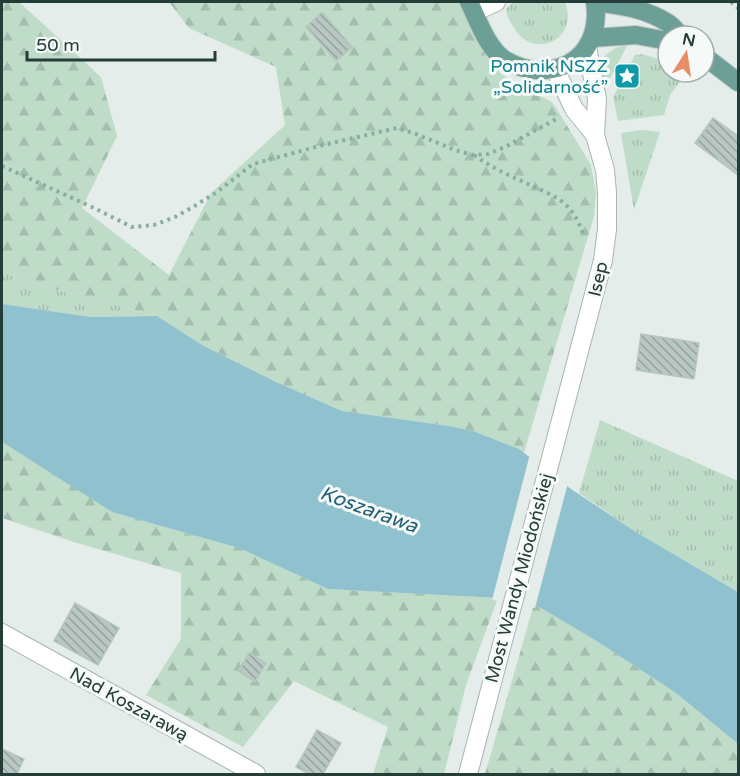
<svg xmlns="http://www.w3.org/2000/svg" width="740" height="776" font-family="'Varela Round',sans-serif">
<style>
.grass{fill:url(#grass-tufts)}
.forest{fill:url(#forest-firs)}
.water{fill:#90c1ce}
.pier{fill:#e4ede9}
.building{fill:url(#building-back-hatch);stroke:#b7c6c0;stroke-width:1.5}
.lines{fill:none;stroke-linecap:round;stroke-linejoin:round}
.minor-casing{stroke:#a7b5b0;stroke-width:20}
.major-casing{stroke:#c2c9c7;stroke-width:20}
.path{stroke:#87aea4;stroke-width:4;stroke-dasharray:3 4.5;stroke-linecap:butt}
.minor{stroke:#fff;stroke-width:18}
.major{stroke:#6c9f95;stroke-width:18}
.labels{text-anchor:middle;stroke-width:6;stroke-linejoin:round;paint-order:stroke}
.culture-label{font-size:18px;fill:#0d838f;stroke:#f5f9f7;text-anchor:end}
.street-label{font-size:18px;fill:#243d38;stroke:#f5f9f7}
.water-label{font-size:20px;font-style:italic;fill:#226376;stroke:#f5f9f7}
</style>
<defs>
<pattern id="grass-tufts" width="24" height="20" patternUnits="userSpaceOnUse" patternTransform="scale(1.5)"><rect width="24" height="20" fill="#bfdcc8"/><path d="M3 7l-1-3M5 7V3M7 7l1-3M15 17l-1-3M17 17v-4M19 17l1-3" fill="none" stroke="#a4bead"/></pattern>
<pattern id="forest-firs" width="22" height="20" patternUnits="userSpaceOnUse" patternTransform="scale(1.5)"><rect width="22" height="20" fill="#bfdcc8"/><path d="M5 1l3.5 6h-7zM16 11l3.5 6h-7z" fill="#a4bead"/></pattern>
<pattern id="building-back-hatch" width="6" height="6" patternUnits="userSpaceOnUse" patternTransform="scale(1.5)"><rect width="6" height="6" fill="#b9c7c2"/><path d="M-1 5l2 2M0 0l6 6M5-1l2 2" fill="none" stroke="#96a39f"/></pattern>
</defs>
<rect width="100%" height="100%" fill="#e4ede9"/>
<g class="grass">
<path d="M513 2H565C580 40 532 62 513 26 509 20 507 16 506 9Z"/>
<path d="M628 44 605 88H603C602 82 600 75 600 69 601 54 615 47 628 44Z"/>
<polygon points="642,54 668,62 668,72 687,72 670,95 664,115 618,121 613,97 635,55"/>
<polygon points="642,130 660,132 634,210 621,133"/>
<polygon points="2,269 23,281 157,316 91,317 2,304"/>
<polygon points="600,420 738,481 738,592 636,532 579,493"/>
</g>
<g class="forest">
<polygon points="2,2 19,2 101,77 117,136 82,208 169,275 211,193 285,125 276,67 189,28 169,2 459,2 481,48 501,74 529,91 550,101 555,106 591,165 596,192 594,216 524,453 519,449 473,431 449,426 342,411 276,382 202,345 157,316 23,281 2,269"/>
<polygon points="2,442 115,513 239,548 328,589 498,598 466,685 444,774 373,774 388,727 294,681 243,747 146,695 181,639 181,573 77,543 2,518"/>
<polygon points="534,604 595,640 676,693 738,744 738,774 485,774"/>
</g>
<polygon class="water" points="2,304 91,317 157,316 202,345 276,382 342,411 449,426 473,431 519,449 571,489 636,532 738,592 738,744 676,693 595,640 534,604 498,598 328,589 239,548 115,513 109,510 2,442"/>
<polygon class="pier" points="530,454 568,483 535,608 492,600"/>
<g class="building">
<polygon points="322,12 352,47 336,61 306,27"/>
<polygon points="713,118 738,136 738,175 695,143"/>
<polygon points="641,334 699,343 694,379 636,370"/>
<polygon points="75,603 119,628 98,665 54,641"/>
<polygon points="249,653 266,663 255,682 238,671"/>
<polygon points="317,730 341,743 323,774 309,774 296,767"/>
<polygon points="2,749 24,759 17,774 2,774"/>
</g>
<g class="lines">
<defs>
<g id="minor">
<polyline points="474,12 496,2"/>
<polyline points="555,69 574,109 595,135"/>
<polyline points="2,633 256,774"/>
<polyline points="468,774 603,260 607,229 607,193 605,170 595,135 597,99 587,47"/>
</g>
<g id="major">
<path d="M469 2C478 20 487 48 505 60 517 67 531 71 545 70 583 67 600 37 595 2"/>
<path d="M595 2C620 5 646 9 668 23 673 26 677 32 681 36"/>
<polyline points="592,38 636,35 668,41"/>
<polyline points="704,56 738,82"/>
</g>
</defs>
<use href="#minor" class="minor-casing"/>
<use href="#major" class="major-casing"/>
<g class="path">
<polyline points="731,2 738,8"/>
<path d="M474 155C492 168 508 175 528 184 540 190 555 195 565 204 575 213 580 225 584 237"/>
<polyline points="2,166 94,208 132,227 154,225 175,217 193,207 217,192 253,164 323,145 397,128 416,134 455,150 473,155 488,154 505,147 558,118"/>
</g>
<use href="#minor" class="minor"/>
<use href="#major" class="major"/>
</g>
<defs>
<symbol id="sight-square" viewBox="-11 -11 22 22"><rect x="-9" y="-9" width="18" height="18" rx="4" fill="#0f9aa8" stroke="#f5f9f7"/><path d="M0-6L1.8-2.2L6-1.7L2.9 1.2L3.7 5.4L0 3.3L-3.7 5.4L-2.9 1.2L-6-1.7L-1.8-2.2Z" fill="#fff"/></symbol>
</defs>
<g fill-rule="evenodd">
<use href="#sight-square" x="612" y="61" width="30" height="30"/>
</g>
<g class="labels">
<g class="culture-label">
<text x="608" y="72">Pomnik NSZZ<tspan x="608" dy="21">„Solidarność”</tspan></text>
</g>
<g class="street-label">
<text transform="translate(598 279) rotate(-77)" y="6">Isep</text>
<text transform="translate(519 578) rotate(-75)" y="6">Most Wandy Miodońskiej</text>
<text transform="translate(129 704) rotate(29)" y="6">Nad Koszarawą</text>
</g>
<g class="water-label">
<text transform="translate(369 509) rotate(20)" y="7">Koszarawa</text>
</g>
</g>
<rect width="740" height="776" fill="none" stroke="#243d38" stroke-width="6"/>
<g transform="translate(686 54) rotate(12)"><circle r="28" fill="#f5f9f7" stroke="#a1aeab" stroke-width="1.5"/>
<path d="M0-4.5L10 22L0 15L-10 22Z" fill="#e98d66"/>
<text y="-9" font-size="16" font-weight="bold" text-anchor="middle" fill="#243d38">N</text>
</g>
<path d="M27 51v9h188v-9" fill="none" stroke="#243d38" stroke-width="3"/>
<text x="36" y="51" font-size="18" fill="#243d38" stroke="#f5f9f7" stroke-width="4.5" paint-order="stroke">50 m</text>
</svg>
